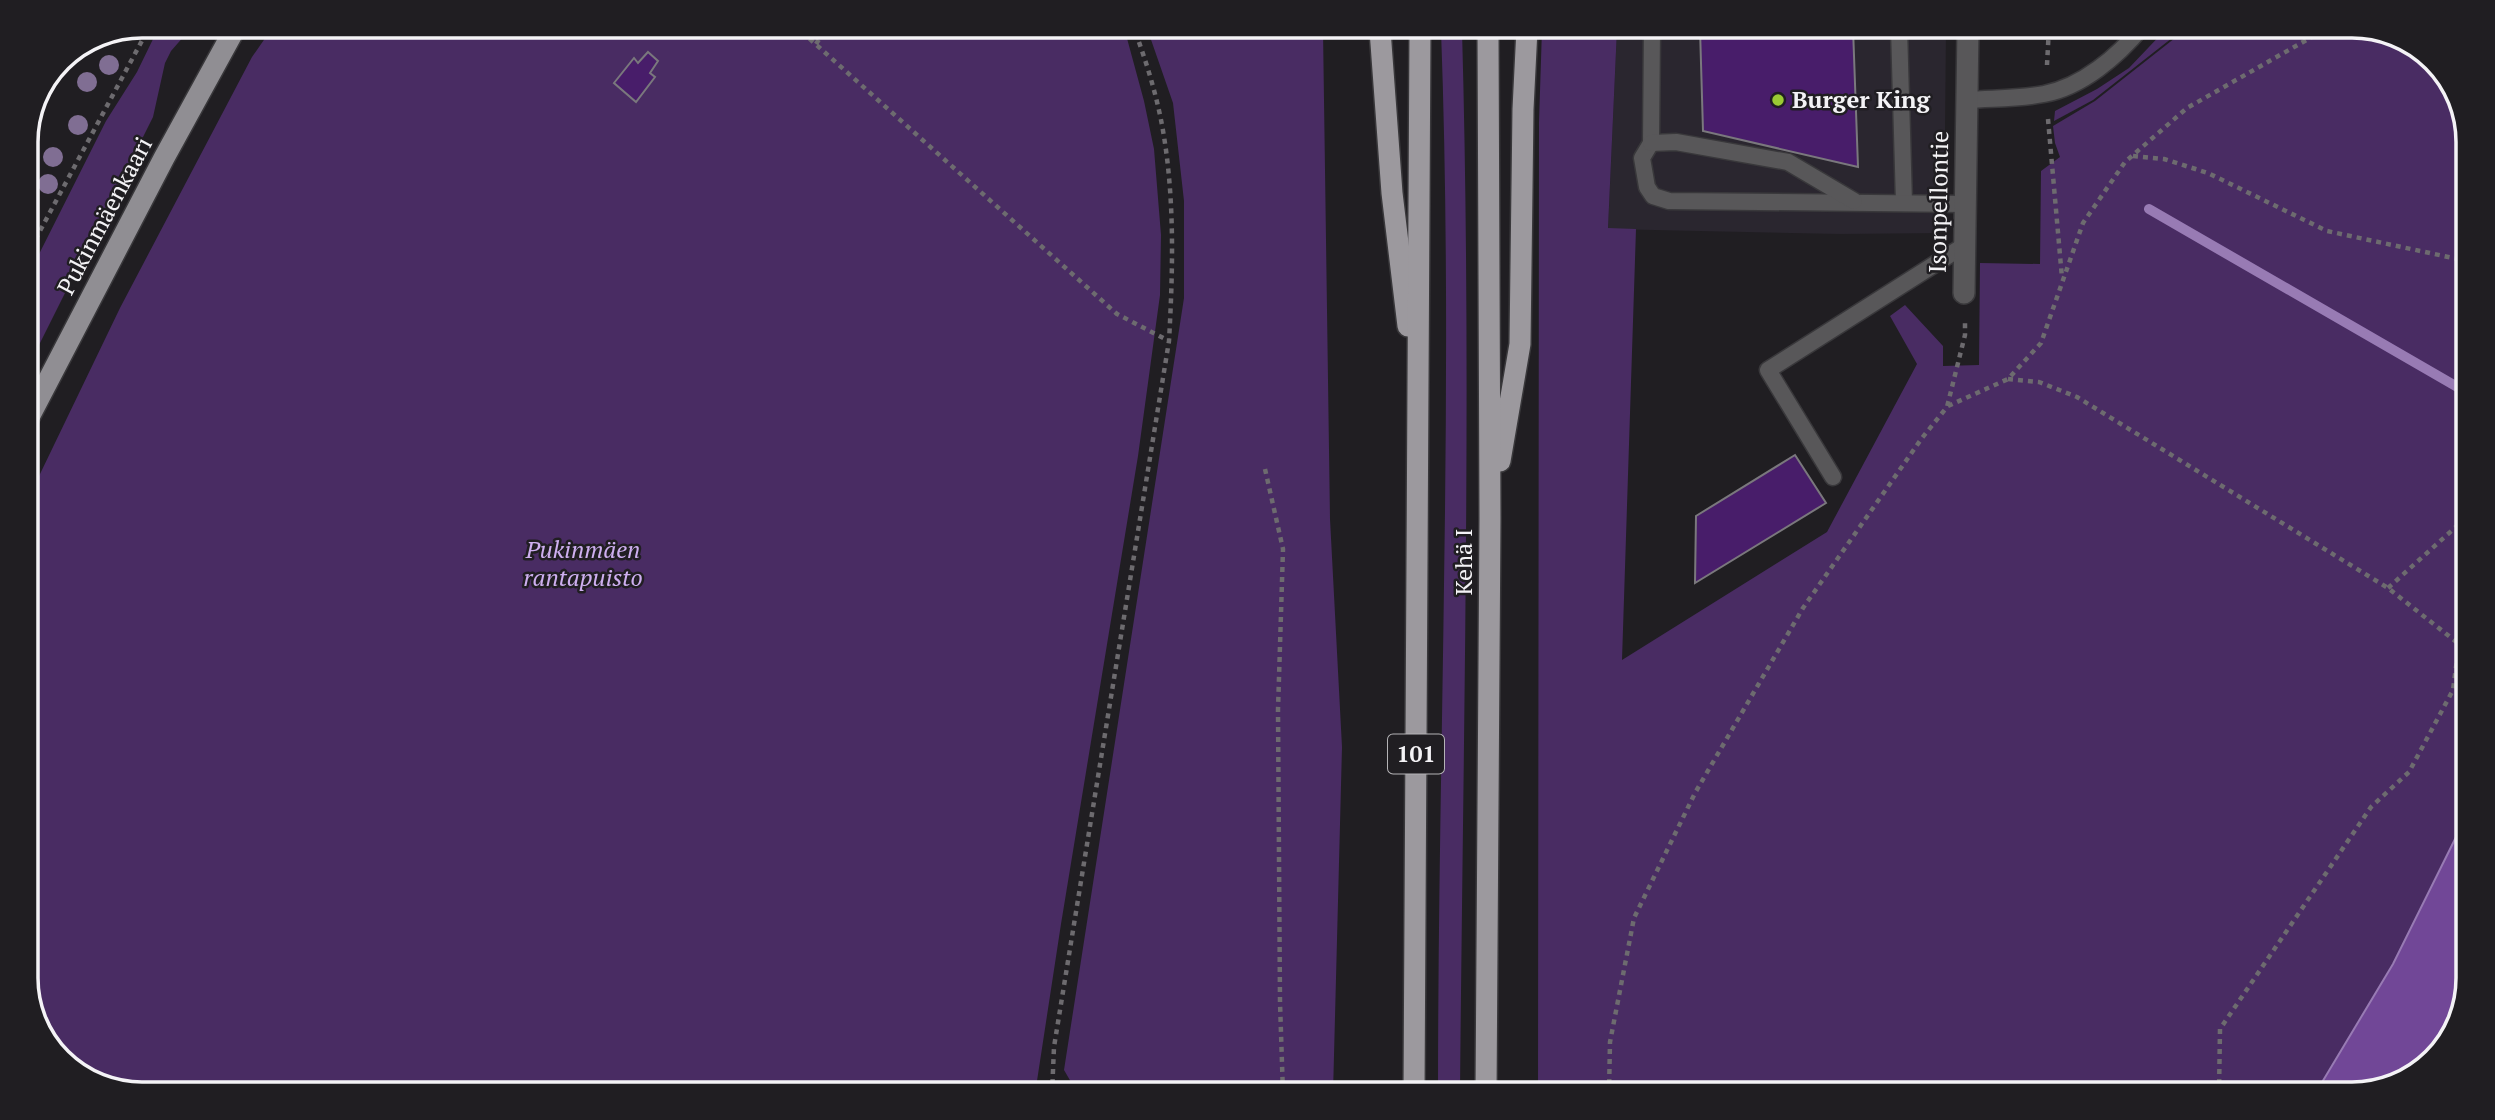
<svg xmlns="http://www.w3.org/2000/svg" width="2495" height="1120" font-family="'PT Serif',serif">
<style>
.built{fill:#2a262f}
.green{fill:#492c63}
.water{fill:#714797;stroke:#987bb4;stroke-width:2}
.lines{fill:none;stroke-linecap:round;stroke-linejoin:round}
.stream{stroke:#987bb4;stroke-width:10}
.building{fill:#481d6a;stroke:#7a787d;stroke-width:2}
.service-casing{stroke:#39383b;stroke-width:19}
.minor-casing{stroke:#39383b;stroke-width:24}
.primary-casing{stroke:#39383b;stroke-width:24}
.trunk-casing{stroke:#39383b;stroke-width:24}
.path{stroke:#6d6b6f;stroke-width:4.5;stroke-dasharray:5 5;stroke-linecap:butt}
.service{stroke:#585759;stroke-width:16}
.minor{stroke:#585759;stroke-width:21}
.primary{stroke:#908e93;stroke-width:21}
.trunk{stroke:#9c999e;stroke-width:21}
.tree{fill:#806e93}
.poi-dot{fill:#9acb34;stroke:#201e22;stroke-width:2.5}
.labels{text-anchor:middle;stroke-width:5;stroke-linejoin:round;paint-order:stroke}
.shield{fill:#201e22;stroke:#b4b3b6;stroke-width:2}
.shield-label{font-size:23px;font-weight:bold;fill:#f4f3f6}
.poi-label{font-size:24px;font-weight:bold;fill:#f4f3f6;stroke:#201e22;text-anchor:start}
.street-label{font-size:24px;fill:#f4f3f6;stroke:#201e22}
.park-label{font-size:24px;font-style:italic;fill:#ceaff0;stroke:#201e22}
.rim{fill:none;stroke:#f4f3f6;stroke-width:3.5}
</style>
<rect width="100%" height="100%" fill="#201e22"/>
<polygon class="built" points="1946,28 1944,233 1840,234 1608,229 1617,29"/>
<g class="green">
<polygon points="2352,26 2397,35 2449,78 2469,136 2462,825 2393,964 2315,1094 1538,1094 1539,122 1542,29 1617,29 1608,228 1636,229 1622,660 1827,532 1917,364 1890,316 1905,305 1943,346 1943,366 1979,365 1980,263 2040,264 2041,171 2060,157 2055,143 2053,126 2095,101 2189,27"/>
<polygon points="2168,27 2186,27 2093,100 2054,121 2055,111 2097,89 2129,68"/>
<polygon points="1323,30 1330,519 1342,747 1333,1094 1078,1094 1064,1070 1184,298 1184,201 1173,103 1148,31"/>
<path d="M1441 30H1462C1472 384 1463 739 1460 1094H1438C1438 739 1454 384 1441 30Z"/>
<polygon points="1125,31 1144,101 1154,149 1161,235 1160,295 1138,456 1061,924 1035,1094 143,1094 98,1085 46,1042 27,985 27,501 120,308 252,57 268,34"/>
<polygon points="155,35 185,35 171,51 165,63 153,117 26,371 26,280 106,121 137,72"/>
</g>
<polygon class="water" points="2462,825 2460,1022 2417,1074 2353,1094 2315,1094 2393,964"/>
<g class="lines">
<polyline class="stream" points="2149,209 2466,392"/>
</g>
<g class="building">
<polygon points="1853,28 1858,167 1703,131 1700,29"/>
<polygon points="648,52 658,61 650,73 655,77 636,102 614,83 634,58 638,63"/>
<polygon points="1795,455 1826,503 1695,583 1696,516"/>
</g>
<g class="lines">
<defs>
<g id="service">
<polyline points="1899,28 1904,203"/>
<polyline points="1652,29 1651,143 1642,158 1647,187 1653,196 1669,201 1965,204"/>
<path d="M1967 100C1992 98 2019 99 2044 94 2082 87 2118 56 2142 27"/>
<polyline points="1651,143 1676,142 1788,162 1854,201"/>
<polyline points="1833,477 1768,370 1965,245"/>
</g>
<polyline id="minor" points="1964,293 1968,28"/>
<polyline id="primary" points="26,423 164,158 232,34"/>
<g id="trunk">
<polyline points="1380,30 1392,193 1408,326"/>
<polyline points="1500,461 1520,344 1523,109 1527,29"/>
<polyline points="1414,1094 1420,30"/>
<polyline points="1486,1094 1490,518 1488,30"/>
</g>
</defs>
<use href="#service" class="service-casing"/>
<use href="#minor" class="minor-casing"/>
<use href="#primary" class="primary-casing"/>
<use href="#trunk" class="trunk-casing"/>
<g class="path">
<polyline points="802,32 1117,314 1169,341"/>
<polyline points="816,44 824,32"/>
<polyline points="2047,65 2049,27"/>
<polyline points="2048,119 2062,278"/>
<polyline points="2133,156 2164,159 2208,173 2327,231 2467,261"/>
<polyline points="26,257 145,35"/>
<polyline points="2008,379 2039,382 2077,397 2388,588 2459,644"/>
<polyline points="1948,406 2008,379 2041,343 2083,223 2125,162 2187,108 2331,26"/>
<polyline points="1265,469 1283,549 1278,710 1280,1002 1283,1094"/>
<polyline points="2458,525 2465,533"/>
<polyline points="2388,588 2458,525 2465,516"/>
<path d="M1052 1094 1054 1047 1169 341C1173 269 1175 196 1162 125 1156 93 1146 61 1135 31"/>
<polyline points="1609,1094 1610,1042 1634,918 1695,793 1803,608 1922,438 1947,407 1965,335 1965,321"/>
<polyline points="2219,1094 2220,1029 2371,807 2409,772 2453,690 2459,644 2464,632"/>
</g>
<use href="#service" class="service"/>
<use href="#minor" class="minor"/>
<use href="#primary" class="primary"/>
<use href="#trunk" class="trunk"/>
</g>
<g class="tree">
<circle cx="109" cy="65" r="10"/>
<circle cx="87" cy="82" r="10"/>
<circle cx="78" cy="125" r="10"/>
<circle cx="53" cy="157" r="10"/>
<circle cx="48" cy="184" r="10"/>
</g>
<circle class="poi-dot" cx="1778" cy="100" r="7"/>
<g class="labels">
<rect class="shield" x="1388" y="734.5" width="56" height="39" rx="5"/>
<g class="shield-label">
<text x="1416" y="762">101</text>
</g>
<g class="poi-label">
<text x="1792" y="108">Burger King</text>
</g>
<g class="street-label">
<text transform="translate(1939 202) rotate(-89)" y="8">Isonpellontie</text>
<text transform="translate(105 216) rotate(-62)" y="8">Pukinmäenkaari</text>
<text transform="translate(1464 562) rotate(-90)" y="8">Kehä I</text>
</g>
<g class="park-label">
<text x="583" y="558">Pukinmäen<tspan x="583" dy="28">rantapuisto</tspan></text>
</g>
</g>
<path d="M0 0H2495V1120H0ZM142 38H2352A104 104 0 0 1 2456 142V978A104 104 0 0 1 2352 1082H142A104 104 0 0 1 38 978V142A104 104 0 0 1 142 38Z" fill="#201e22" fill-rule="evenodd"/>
<path class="rim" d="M142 38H2352A104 104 0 0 1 2456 142V978A104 104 0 0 1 2352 1082H142A104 104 0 0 1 38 978V142A104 104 0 0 1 142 38Z"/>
</svg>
